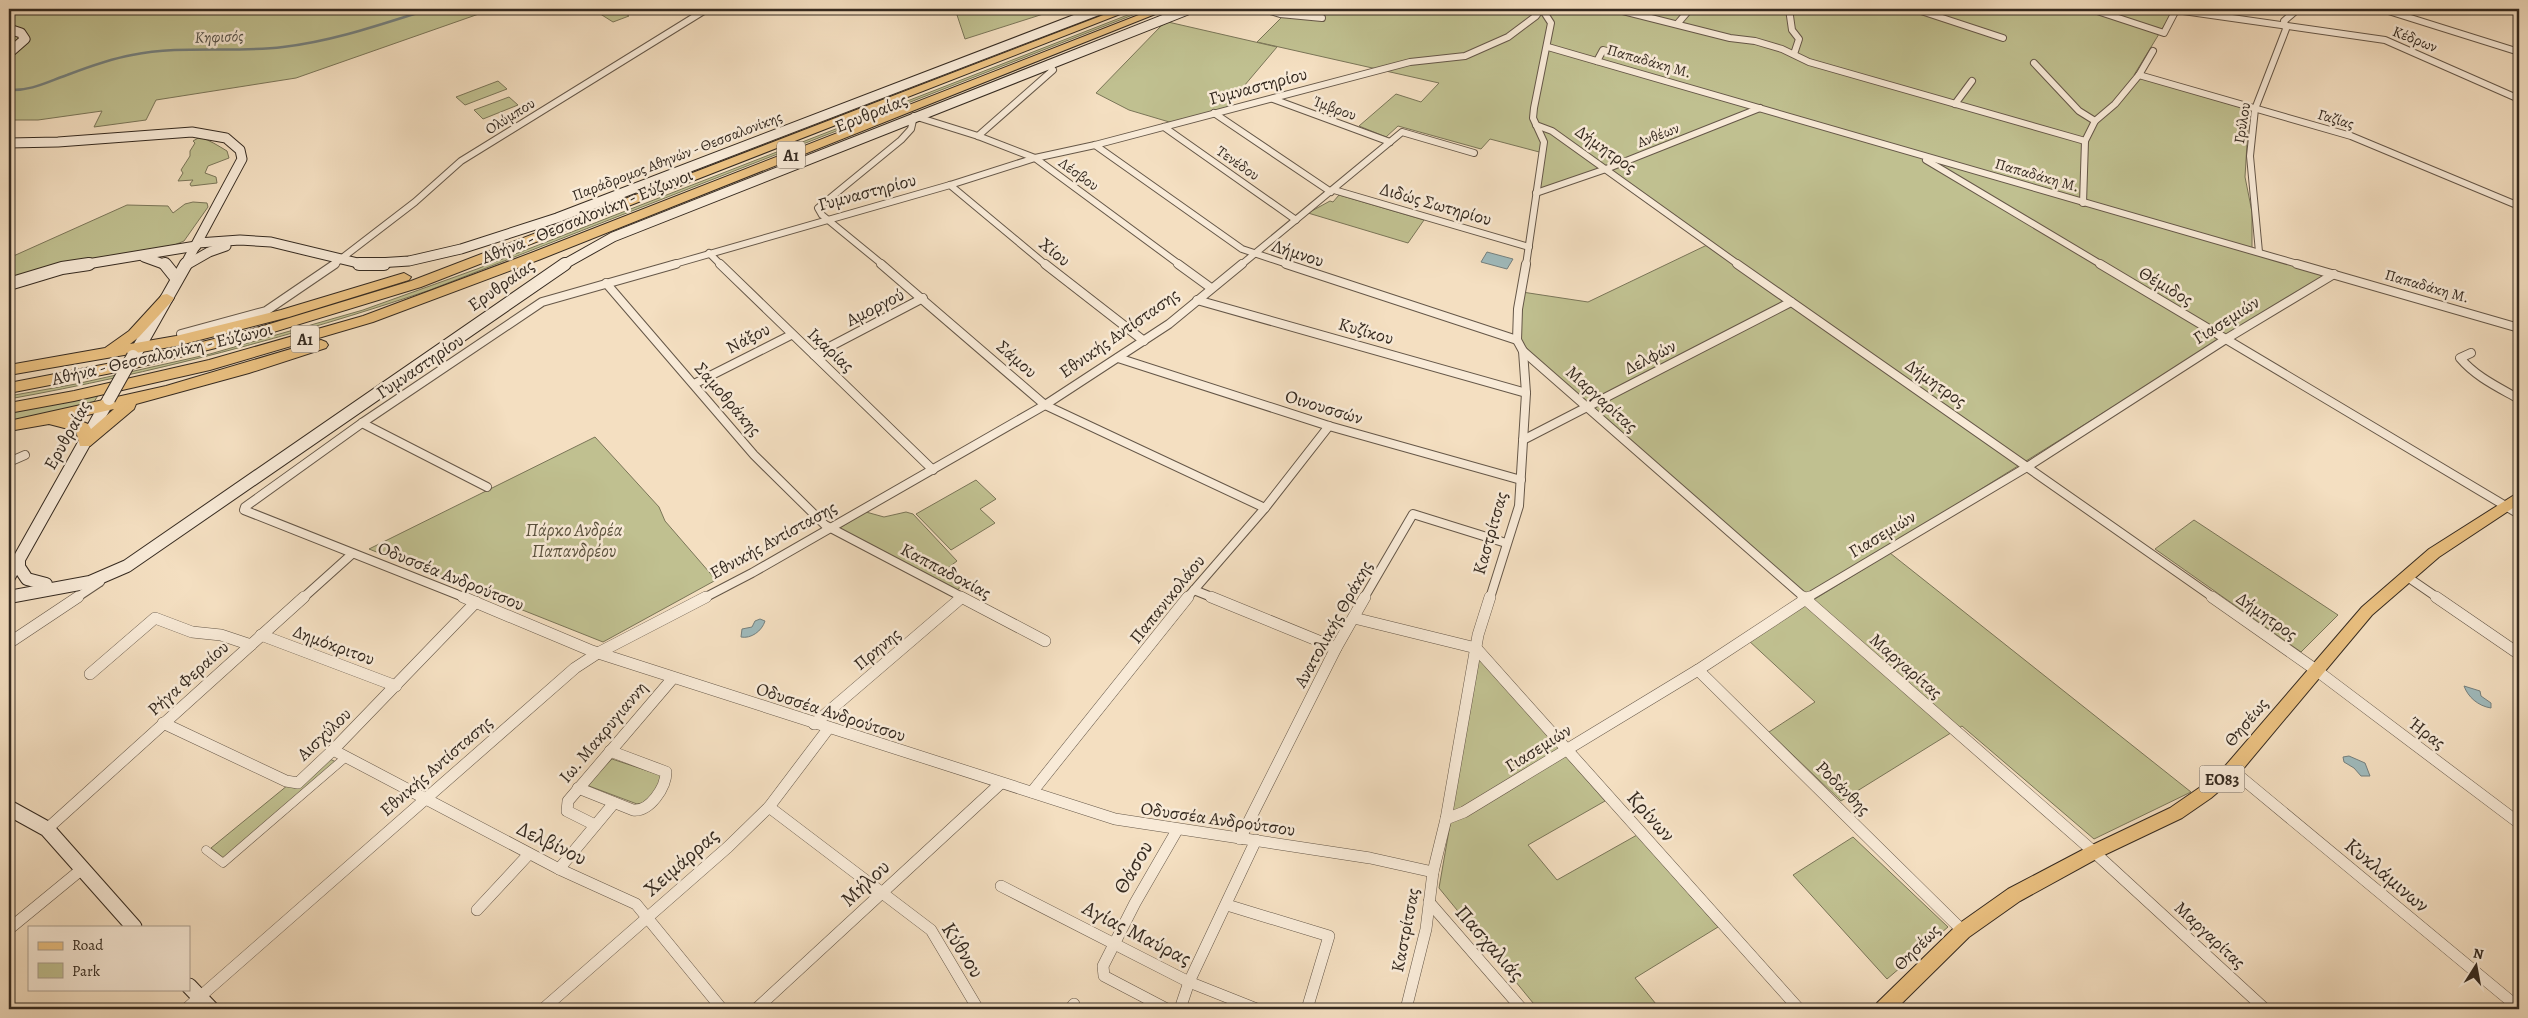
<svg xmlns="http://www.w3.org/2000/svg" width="2528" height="1018" font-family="Alegreya,serif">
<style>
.green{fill:#c0c090;stroke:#7a7558}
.water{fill:#9fbabc;stroke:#75807e}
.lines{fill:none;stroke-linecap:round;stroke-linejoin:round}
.stream{stroke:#75807e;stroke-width:2.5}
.pedestrian-casing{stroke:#655748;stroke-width:9}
.minor-far2-casing{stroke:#655748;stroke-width:8}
.minor-far1-casing{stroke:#655748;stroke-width:10}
.minor-casing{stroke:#655748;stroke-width:12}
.secondary-far2-casing{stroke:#352a20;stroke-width:11}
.secondary-far1-casing{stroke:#352a20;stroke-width:14}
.secondary-casing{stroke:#352a20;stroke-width:17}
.primary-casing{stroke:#352a20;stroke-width:2}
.motorway-casing{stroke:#352a20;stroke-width:2}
.pedestrian{stroke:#f8ead7;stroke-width:8}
.minor-far2{stroke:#f8ead7;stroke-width:6}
.minor-far1{stroke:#f8ead7;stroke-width:8}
.minor{stroke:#f8ead7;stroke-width:11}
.secondary-far2{stroke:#f8ead7;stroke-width:9}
.secondary-far1{stroke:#f8ead7;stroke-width:12}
.secondary{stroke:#f8ead7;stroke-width:15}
.primary{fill:#eac080;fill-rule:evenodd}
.motorway{fill:#eac080;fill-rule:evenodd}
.secondary-bridge-casing{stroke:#352a20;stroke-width:14;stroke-linecap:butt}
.secondary-bridge{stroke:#f8ead7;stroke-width:12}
.labels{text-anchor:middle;stroke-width:5;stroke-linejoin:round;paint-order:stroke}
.far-street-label{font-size:15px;fill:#352a20;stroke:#f8ead7}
.far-water-label{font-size:16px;font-style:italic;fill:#504e47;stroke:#f8ead7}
.shield{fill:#f8ead7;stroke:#706457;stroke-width:1}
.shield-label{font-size:16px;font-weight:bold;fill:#352a20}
.street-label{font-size:18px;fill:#352a20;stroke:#f8ead7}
.park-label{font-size:18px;font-style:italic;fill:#58503c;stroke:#f8ead7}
.near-street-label{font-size:21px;fill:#352a20;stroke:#f8ead7}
</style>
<rect width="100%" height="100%" fill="#f4dfc1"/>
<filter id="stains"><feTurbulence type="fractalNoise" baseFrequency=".004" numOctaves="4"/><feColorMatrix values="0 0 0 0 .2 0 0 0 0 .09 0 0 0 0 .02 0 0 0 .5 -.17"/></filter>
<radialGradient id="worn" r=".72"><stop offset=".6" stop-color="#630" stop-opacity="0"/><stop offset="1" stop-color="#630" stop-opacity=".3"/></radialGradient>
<g class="green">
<polygon points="9,9 493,9 296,78 156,100 146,120 94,127 102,111 38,120 9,120"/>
<polygon points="598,9 618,9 629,16 613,22 594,10"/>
<polygon points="955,9 1059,9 965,39"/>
<path d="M1143 9H1148L430 290C291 337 153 373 9 399V396L76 384 210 354 363 310 477 269Z"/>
<polygon points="1290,9 2170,9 2173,11 2134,75 2249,110 2245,177 2252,212 2252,252 2326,274 1803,600 1586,409 1518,341 1522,292 1588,302 1707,245 1605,169 1537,192 1543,153 1490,139 1481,149 1398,126 1386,137 1359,126 1396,94 1421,102 1439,83 1257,42"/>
<polygon points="1168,22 1277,47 1222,112 1176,124 1129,110 1096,93 1161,26"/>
<polygon points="498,81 507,89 465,105 456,97"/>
<polygon points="509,97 518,105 483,119 474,110"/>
<path d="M200 137C211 141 217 145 227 151L229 158 208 166 205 173 216 177 217 183 191 186 190 184 193 180 178 181 183 173 181 170 190 156V151L195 143 193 141Z"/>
<polygon points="1339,195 1424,220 1408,243 1308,213 1330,201 1333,202"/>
<polygon points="193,202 207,203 208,207 184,241 167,248 9,280 9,258 127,205 168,206 173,213 185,204"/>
<polygon points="99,394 92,405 9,422 9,412"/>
<polygon points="595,437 659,507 665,521 716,580 603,642 369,549"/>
<polygon points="976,480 996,499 980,509 995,523 951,550 916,514"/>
<polygon points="866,512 884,517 906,512 913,514 957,561 945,570 962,586 953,593 833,532"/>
<polygon points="2194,520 2338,615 2301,652 2155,549"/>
<polygon points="1890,553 2191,792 2094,839 1962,726 1841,801 1769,732 1815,702 1748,640"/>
<polygon points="1479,658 1605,801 1528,845 1557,880 1637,835 1718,927 1635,978 1660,1009 1538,1009 1439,888"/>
<polygon points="328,758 336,762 225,859 211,848 288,785 295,788"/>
<path d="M612 759 660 775 662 778C656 790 652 803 637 804L589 786 588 784Z"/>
<polygon points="1853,837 1948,927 1887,979 1793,875"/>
</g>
<g class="water">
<polygon points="1487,252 1513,259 1507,269 1481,262"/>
<path d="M760 619 765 621C762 631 751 639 741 637L742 629 752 627 755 621Z"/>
<path d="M2464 686 2480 691 2481 696 2491 703V708C2478 706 2468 697 2464 686Z"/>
<polygon points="2349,756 2365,763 2370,776 2361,776 2354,768 2344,762 2343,757"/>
</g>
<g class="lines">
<path class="stream" d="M9 90C31 91 47 82 67 75 88 67 110 59 132 55 182 45 233 53 283 47 334 41 382 24 430 9"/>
<defs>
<polyline id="pedestrian" points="206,850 223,863 346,757"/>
<g id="minor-far2">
<polyline points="1264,9 1280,14 1322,18"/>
<polyline points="1615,9 1730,38 1755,41 1782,49 1809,62 2085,141"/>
<polyline points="1789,9 1792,30 1799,39 1794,54"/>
<polyline points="1915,9 2003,38"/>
<polyline points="2091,9 2164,33 2176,10"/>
<polyline points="2382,9 2519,52"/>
<polyline points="2176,10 2385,40 2519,99"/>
<polyline points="1678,23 1690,9"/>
<polyline points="1548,47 2301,265"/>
<polyline points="1597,61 1603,50 1641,60"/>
<polyline points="2034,63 2079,111 2095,121"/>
<polyline points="2139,75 2351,136 2519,206"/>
<polyline points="1273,99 1390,142"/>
<polyline points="1955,104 1972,81"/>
<polyline points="1214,113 1331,192"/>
<polyline points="1536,125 1552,131 1739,265"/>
<polyline points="1164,127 1296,220"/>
<polyline points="978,136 1053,70 1048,64"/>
<polyline points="1095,145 1242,249 1290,265"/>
<polyline points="1926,160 2102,265"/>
<polyline points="950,185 1046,265"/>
<polyline points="1334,190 1529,247"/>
<polyline points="1536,193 1606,169 1760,108"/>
<polyline points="2083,203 2085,141 2095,121 2115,104 2139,75 2153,51"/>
<polyline points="2259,252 2250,156 2255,109 2286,29 2284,21 2298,9"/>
<polyline points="709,253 721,265"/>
<polyline points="333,265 415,202 461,161 707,9"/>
<polyline points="671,265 950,185 1035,158 1095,145 1410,62 1465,56 1508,37 1536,16 1541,9"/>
<polyline points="883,265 822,215 818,208 901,140 911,129 914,116 978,136 1035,158 1180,265"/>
<polyline points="1241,265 1402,132 1474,153"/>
<polyline points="1526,265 1544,142 1533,118 1534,108 1551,23 1542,9"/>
</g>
<g id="minor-far1">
<polyline points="720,264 933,470"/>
<polyline points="881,264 1045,405 1265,508"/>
<polyline points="1045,264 1144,341"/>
<polyline points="1178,264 1211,288"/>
<polyline points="1286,264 1517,340"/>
<polyline points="1737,264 2214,598"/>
<polyline points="2100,264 2519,514"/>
<polyline points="2297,264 2519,328"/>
<polyline points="606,283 754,455 825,525 964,598"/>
<polyline points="1197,300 1526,393"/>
<polyline points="181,334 266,311 335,264"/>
<polyline points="1523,351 1805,598"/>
<path d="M2471 353 2460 358C2476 377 2498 387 2519 399"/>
<polyline points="814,355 923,298"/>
<polyline points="1118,358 1329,426 1521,480"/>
<polyline points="694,384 791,335"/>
<polyline points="362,423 487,487"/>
<polyline points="1523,440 1791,302"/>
<polyline points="9,462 25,455"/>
<polyline points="2406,576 2438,598"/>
<polyline points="1194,590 1214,598"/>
<polyline points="76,598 100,582"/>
<polyline points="303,598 352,554"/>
<polyline points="466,598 244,510 245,507 362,423 542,302 676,264"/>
<polyline points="704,598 752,573 1045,405 1169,324 1242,264"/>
<polyline points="1187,598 1265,508 1329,426"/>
<polyline points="1364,598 1413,514 1506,543"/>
<polyline points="1490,598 1519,506 1526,393 1523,351 1517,340 1518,309 1526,264"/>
<polyline points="1807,598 2027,467 2226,339 2334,274"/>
</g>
<g id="minor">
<polyline points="463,597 592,651 1115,819 1370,858 1433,872"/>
<polyline points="961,597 1045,641"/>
<polyline points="1211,597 1336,648"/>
<polyline points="1803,597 2094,852 2265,1009"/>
<polyline points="2212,597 2316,670 2519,823"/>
<polyline points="2436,597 2519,654"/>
<polyline points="1354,618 1476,648"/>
<polyline points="261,635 396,686"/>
<polyline points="9,643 78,597"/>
<polyline points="1476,648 1799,1009"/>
<polyline points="1698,670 1963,931"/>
<polyline points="90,674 155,618 192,632 221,635 251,645"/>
<polyline points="163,723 286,781 298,783 333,750 476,602"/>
<polyline points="814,724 961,598"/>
<polyline points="333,750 559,869 636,904 722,1009"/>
<polyline points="2232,770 2519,1008"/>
<path d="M578 788 633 810C650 812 666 787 666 772L610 751"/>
<polyline points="1032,792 1188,597"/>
<polyline points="769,807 931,930 978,1009"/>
<polyline points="1446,819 1464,812 1698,670 1809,597"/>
<polyline points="595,825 567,811 568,801 673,678"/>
<polyline points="47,829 304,597"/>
<polyline points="1240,839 1336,648 1365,597"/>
<polyline points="559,869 614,803"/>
<polyline points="1001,886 1189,982 1257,1009"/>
<polyline points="1429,902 1522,1009"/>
<polyline points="1227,905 1329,936 1307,1009"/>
<polyline points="477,910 529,854"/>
<polyline points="9,929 82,869"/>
<polyline points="186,1009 575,668 598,653 706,597"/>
<polyline points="543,1009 728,847 769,807 828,729"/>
<polyline points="756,1009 1000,784"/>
<polyline points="1070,1009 1074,1004"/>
<polyline points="1167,1009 1104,976 1103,966 1135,903 1176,832"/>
<polyline points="1180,1009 1189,982 1256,840"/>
<polyline points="1406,1009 1426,929 1433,872 1446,819 1478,635 1490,597"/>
</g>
<g id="secondary-far2">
<polyline points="9,29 21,33 25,39 9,53"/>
<polyline points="9,143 58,142 192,132 226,138 240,150 242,159 185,265"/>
<polyline points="198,243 240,240 271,242 362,264 409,261 461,249 557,218 1102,9"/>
<polyline points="144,257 166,265"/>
<polyline points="188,264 209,252 226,246"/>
<polyline points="81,265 196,246"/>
<polyline points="563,265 613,237 1190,9"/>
</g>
<g id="secondary-far1">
<polyline points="165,264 177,279"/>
<polyline points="359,264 384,264"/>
<polyline points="9,284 62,268 89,264"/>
<polyline points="134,356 186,264"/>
<polyline points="19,559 19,567 27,579 46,584"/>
<polyline points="9,577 109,399"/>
<polyline points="9,597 90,582 127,566 565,264"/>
</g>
<g id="secondary">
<polyline points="9,808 47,829 134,927"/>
<polyline points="189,986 211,1009"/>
</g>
<polygon id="primary" points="2519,492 2519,504 2439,557 2372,615 2238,775 2211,798 2182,818 2100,857 2020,901 1969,937 1896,1009 1874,1009 1877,1003 1957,925 2008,889 2088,847 2170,808 2199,788 2226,765 2362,607 2429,549"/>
<g id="motorway">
<polygon points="1119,9 1133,9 421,287 244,341 127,370 9,393 9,383 127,360 243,332 411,281"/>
<polygon points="1154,9 1168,9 541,259 373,322 210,370 74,401 9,413 9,403 74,391 209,360 363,316 531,253"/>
<polygon points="404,273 411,277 409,280 289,317 176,346 9,375 9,365 105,348 129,331 162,295 167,294 174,298 172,301 139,337 130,344 176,336 281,310"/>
<path d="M321 340 326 342 328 345 326 348 249 373 136 404 134 409 90 446H80L76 431 49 424 9 431V421L166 386ZM114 409 91 429 88 424 74 418Z"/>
</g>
</defs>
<use href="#pedestrian" class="pedestrian-casing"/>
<use href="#minor-far2" class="minor-far2-casing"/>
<use href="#minor-far1" class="minor-far1-casing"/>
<use href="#minor" class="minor-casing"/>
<use href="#secondary-far2" class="secondary-far2-casing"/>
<use href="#secondary-far1" class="secondary-far1-casing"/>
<use href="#secondary" class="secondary-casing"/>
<use href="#primary" class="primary-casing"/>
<use href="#motorway" class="motorway-casing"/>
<use href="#pedestrian" class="pedestrian"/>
<use href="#minor-far2" class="minor-far2"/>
<use href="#minor-far1" class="minor-far1"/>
<use href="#minor" class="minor"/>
<use href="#secondary-far2" class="secondary-far2"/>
<use href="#secondary-far1" class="secondary-far1"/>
<use href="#secondary" class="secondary"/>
<use href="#primary" class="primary"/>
<use href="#motorway" class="motorway"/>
<defs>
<polyline id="secondary-bridge" points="109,399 133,356"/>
</defs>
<use href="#secondary-bridge" class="secondary-bridge-casing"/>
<use href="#secondary-bridge" class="secondary-bridge"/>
</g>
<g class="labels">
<g class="far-street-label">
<text transform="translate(2415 39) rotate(22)" y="5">Κέδρων</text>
<text transform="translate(1649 61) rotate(16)" y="5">Παπαδάκη Μ.</text>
<text transform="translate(1335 108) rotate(20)" y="5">Ίμβρου</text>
<text transform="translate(510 116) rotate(-32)" y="5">Ολύμπου</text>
<text transform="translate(2336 119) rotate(17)" y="5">Γαζίας</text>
<text transform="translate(2242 123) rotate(-81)" y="5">Γρύλου</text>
<text transform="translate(1658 135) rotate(-21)" y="5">Ανθέων</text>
<text transform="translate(677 156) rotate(-21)" y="5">Παράδρομος Αθηνών - Θεσσαλονίκης</text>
<text transform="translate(1238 163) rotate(35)" y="5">Τενέδου</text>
<text transform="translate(1079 174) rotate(36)" y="5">Λέσβου</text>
<text transform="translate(2037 175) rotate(16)" y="5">Παπαδάκη Μ.</text>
<text transform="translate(2427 286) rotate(16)" y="5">Παπαδάκη Μ.</text>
</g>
<g class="far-water-label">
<text transform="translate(219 36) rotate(-2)" y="6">Κηφισός</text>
</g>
<g class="shield">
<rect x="777" y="141.5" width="28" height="27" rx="4"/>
<rect x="291" y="325.5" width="28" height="27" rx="4"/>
<rect x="2199.5" y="765.5" width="45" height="27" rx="4"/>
</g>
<g class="shield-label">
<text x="791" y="161">Α1</text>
<text x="305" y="345">Α1</text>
<text x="2222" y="785">ΕΟ83</text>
</g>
<g class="street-label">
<text transform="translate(1258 86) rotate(-15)" y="6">Γυμναστηρίου</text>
<text transform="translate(871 113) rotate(-22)" y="6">Ερυθραίας</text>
<text transform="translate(1606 149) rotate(35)" y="6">Δήμητρος</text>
<text transform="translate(867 192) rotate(-15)" y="6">Γυμναστηρίου</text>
<text transform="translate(1436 204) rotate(16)" y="6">Διδώς Σωτηρίου</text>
<text transform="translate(587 216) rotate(-22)" y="6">Αθήνα - Θεσσαλονίκη - Εύζωνοι</text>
<text transform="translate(1055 252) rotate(39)" y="6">Χίου</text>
<text transform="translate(1298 253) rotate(18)" y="6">Λήμνου</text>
<text transform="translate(501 285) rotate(-35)" y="6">Ερυθραίας</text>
<text transform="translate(2166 286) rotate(31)" y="6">Θέμιδος</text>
<text transform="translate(875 307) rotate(-27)" y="6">Αμοργού</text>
<text transform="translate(2226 320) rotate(-32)" y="6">Γιασεμιών</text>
<text transform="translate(1366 331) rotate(16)" y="6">Κυζίκου</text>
<text transform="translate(1119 333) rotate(-35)" y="6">Εθνικής Αντίστασης</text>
<text transform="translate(748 338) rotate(-27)" y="6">Νάξου</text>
<text transform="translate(831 350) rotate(43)" y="6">Ικαρίας</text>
<text transform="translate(162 354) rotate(-13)" y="6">Αθήνα - Θεσσαλονίκη - Εύζωνοι</text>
<text transform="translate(1650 357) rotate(-27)" y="6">Δελφών</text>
<text transform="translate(1017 359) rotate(41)" y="6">Σάμου</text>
<text transform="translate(420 366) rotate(-34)" y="6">Γυμναστηρίου</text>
<text transform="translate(1936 383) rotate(35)" y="6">Δήμητρος</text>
<text transform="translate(728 399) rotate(49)" y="6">Σαμοθράκης</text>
<text transform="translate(1602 399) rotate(42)" y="6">Μαργαρίτας</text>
<text transform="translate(1324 407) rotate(17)" y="6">Οινουσσών</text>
<text transform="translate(67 435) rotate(-61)" y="6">Ερυθραίας</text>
<text transform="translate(1490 533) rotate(-74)" y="6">Καστρίτσας</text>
<text transform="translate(1882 534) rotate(-31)" y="6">Γιασεμιών</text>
<text transform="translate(773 540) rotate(-29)" y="6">Εθνικής Αντίστασης</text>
<text transform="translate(946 571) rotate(28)" y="6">Καππαδοκίας</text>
<text transform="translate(451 576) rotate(22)" y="6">Οδυσσέα Ανδρούτσου</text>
<text transform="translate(1167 599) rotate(-51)" y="6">Παπανικολάου</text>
<text transform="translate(2267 616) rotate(35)" y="6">Δήμητρος</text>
<text transform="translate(1333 624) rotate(-61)" y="6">Ανατολικής Θράκης</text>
<text transform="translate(334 645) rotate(20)" y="6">Δημόκριτου</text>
<text transform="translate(877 649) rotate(-40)" y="6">Πρηνης</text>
<text transform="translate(1906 666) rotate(41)" y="6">Μαργαρίτας</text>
<text transform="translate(188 678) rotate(-42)" y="6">Ρήγα Φεραίου</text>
<text transform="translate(831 712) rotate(18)" y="6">Οδυσσέα Ανδρούτσου</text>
<text transform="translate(2246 722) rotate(-50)" y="6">Θησέως</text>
<text transform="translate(603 732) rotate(-50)" y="6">Ιω. Μακρυγιαννη</text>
<text transform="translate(2427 733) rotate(37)" y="6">Ήρας</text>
<text transform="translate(324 734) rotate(-44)" y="6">Αισχύλου</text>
<text transform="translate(1538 748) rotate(-32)" y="6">Γιασεμιών</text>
<text transform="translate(436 766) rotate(-41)" y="6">Εθνικής Αντίστασης</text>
<text transform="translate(1843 788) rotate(45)" y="6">Ροδάνθης</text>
<text transform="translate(1218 819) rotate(8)" y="6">Οδυσσέα Ανδρούτσου</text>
<text transform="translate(1405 930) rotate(-79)" y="6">Καστρίτσας</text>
<text transform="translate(2210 935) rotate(43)" y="6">Μαργαρίτας</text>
<text transform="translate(1917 947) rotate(-45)" y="6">Θησέως</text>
</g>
<g class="park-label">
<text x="574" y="536">Πάρκο Ανδρέα<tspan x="574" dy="21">Παπανδρέου</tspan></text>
</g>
<g class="near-street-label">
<text transform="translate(1651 816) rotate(48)" y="7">Κρίνων</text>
<text transform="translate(552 843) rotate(26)" y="7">Δελβίνου</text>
<text transform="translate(681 862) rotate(-41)" y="7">Χειμάρρας</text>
<text transform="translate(1133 867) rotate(-60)" y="7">Θάσου</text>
<text transform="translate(2387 875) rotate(40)" y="7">Κυκλάμινων</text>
<text transform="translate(865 883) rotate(-43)" y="7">Μήλου</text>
<text transform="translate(1137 933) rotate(27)" y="7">Αγίας Μαύρας</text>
<text transform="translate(1490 943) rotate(49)" y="7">Πασχαλιάς</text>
<text transform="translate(963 950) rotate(58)" y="7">Κύθνου</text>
</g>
</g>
<rect width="2528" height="1018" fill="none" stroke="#f4dfc1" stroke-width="30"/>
<rect x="10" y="10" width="2508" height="998" fill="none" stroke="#352a20" stroke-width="2.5"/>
<rect x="15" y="15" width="2498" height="988" fill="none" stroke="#352a20"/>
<rect x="28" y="926" width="162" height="65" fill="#f8ead7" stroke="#aa9d8e"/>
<rect x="38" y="942" width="25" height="8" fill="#eac080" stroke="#aa9d8e"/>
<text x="72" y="950" font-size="15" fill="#352a20">Road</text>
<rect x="38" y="963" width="25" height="15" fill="#c0c090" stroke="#aa9d8e"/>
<text x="72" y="976" font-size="15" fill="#352a20">Park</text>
<g transform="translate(2476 966) rotate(11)" stroke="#f8ead7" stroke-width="4" paint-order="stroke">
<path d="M0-4L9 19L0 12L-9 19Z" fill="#352a20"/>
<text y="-8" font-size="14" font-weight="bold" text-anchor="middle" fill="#352a20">N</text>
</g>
<rect width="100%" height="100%" filter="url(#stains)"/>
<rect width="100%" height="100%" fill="url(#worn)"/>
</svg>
